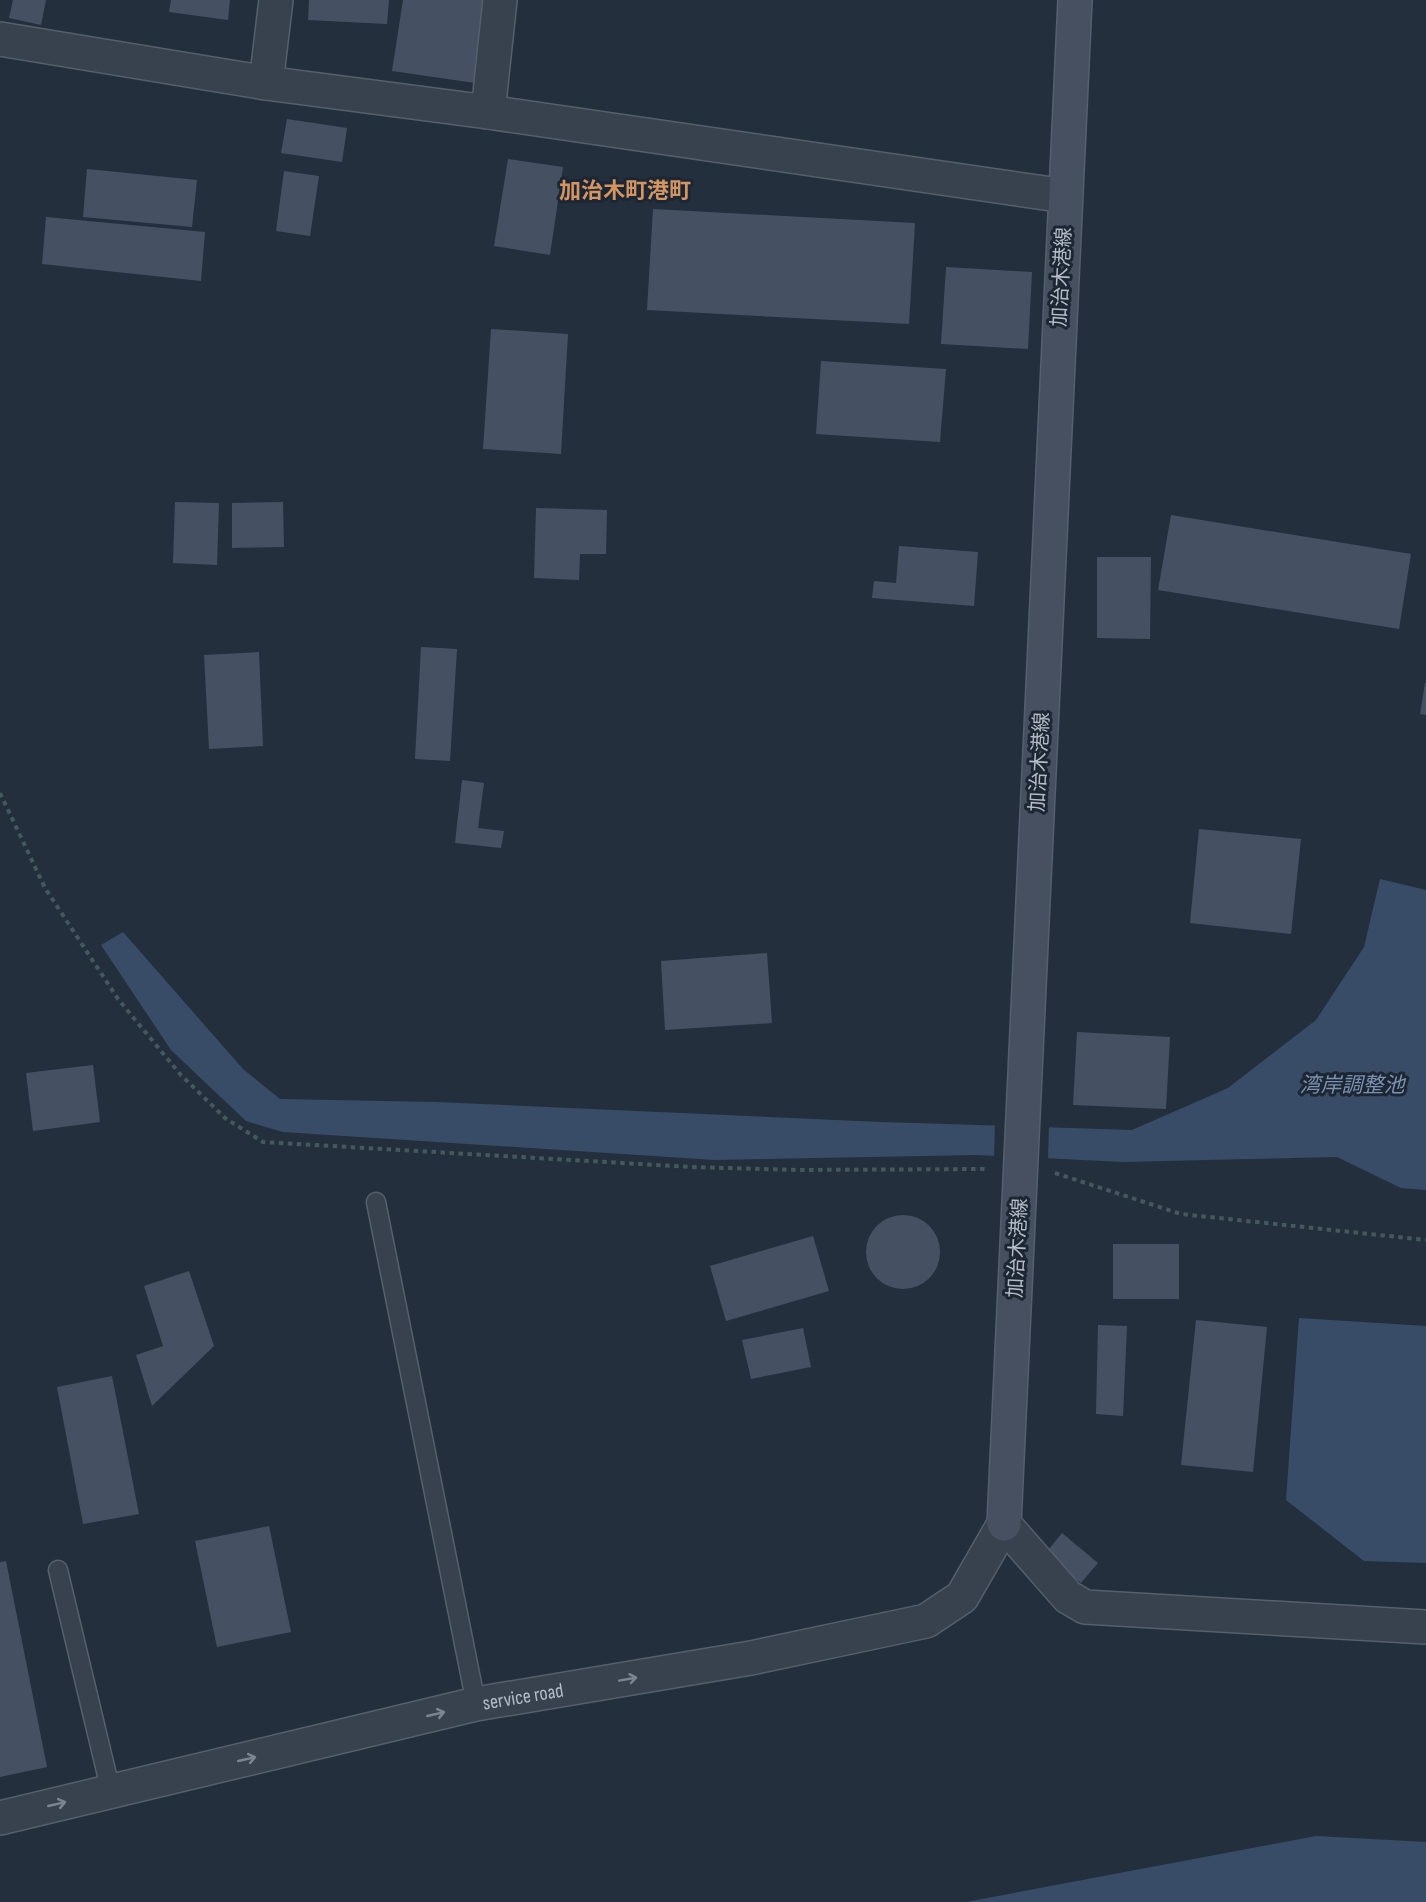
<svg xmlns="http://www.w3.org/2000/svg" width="1426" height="1902" font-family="'Sofia Sans Condensed','Noto Sans JP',sans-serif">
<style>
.water{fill:#394c67}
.pier{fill:#242f3e}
.building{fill:#455162}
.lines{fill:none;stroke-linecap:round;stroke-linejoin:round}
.service-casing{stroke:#565f6c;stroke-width:21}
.minor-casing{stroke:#565f6c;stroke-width:36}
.tertiary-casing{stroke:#565f6c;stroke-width:36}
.secondary-casing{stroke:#565f6c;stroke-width:36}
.path{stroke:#44595c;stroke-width:4;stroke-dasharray:4.5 4.5;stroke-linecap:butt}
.service{stroke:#38414e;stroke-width:18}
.minor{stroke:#38414e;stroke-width:33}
.tertiary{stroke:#38414e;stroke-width:33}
.secondary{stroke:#465061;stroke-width:33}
.oneway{stroke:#7c8592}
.labels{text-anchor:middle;stroke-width:6;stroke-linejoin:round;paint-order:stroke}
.street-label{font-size:20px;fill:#b4bcc9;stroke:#1d2633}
.water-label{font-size:21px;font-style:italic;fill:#7c92b1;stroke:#1d2633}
.quarter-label{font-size:22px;font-weight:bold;fill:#d59563;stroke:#1d2633}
</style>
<rect width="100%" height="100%" fill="#242f3e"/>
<g class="water">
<polygon points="1380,879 1426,890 1426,1190 1401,1188 1337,1157 1123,1162 977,1155 715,1160 283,1132 246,1121 171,1050 101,945 123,932 243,1069 280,1099 436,1102 881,1122 1132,1130 1228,1088 1316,1020 1364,947"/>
<polygon points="1299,1318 1426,1326 1426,1563 1364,1561 1286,1500"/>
<polygon points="1316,1836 1426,1842 1426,1902 966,1902"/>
</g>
<polygon class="pier" points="995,1123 1049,1124 1048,1161 994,1158"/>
<g class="building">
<polygon points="13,0 46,0 41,25 9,18"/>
<polygon points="171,0 230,0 228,20 169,12"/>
<polygon points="309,0 389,0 387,24 308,20"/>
<polygon points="403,0 486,0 475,83 392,71"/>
<polygon points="287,119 347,128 342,162 281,153"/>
<polygon points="508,159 563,167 550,255 494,246"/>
<polygon points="87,169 197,180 192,227 83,217"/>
<polygon points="284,171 319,176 310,236 276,231"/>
<polygon points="653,209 915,223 909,324 647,310"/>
<polygon points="46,217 205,232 201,281 42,264"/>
<polygon points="946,267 1032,272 1028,349 941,344"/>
<polygon points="491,329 568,334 561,454 483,449"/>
<polygon points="821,361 946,369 940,442 816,434"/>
<polygon points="175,502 219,503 217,565 173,563"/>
<polygon points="283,502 284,547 232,548 232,503"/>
<polygon points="536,508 607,510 606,554 580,554 579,580 534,578"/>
<polygon points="1171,515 1411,554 1399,629 1158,590"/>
<polygon points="899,546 978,552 974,606 872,598 874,581 896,583"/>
<polygon points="1097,557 1151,557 1150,639 1097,638"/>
<polygon points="421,647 457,649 450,761 415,759"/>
<polygon points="259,652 263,746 209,749 204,655"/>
<polygon points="1425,683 1426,683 1426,715 1420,714"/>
<polygon points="462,780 484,783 478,828 504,831 501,848 455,843"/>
<polygon points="1199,829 1301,839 1291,934 1190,923"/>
<polygon points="767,953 772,1023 665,1030 661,961"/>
<polygon points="1077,1032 1170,1037 1166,1109 1073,1105"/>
<polygon points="93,1065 100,1122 33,1131 26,1073"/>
<circle cx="903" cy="1252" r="37"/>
<polygon points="813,1236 829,1291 726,1321 710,1266"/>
<rect x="1113" y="1244" width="66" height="55"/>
<polygon points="189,1271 214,1346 152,1406 136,1355 163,1346 144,1286"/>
<polygon points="1196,1320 1267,1327 1253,1472 1181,1465"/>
<polygon points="1098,1325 1127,1326 1123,1416 1096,1414"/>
<polygon points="803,1328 811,1367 751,1379 742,1340"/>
<polygon points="112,1376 139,1514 83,1524 57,1387"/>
<polygon points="269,1526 291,1632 217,1647 195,1541"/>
<polygon points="1062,1533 1098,1563 1081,1583 1045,1554"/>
<polygon points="6,1561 47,1767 0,1777 0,1562"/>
</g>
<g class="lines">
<defs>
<g id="service">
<polyline points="376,1202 476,1704"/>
<polyline points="58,1570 111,1792"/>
</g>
<g id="minor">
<polyline points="0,39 266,83 488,112 1065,196"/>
<polyline points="266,83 276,0"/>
<polyline points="488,112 500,0"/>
</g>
<g id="tertiary">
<path id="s1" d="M0 1818 476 1704 751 1658 926 1621 962 1597 1004 1524 1068 1597 1085 1607 1426 1627"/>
</g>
<polyline id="secondary" points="1004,1524 1075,0"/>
</defs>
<use href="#service" class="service-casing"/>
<use href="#minor" class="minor-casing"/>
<use href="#tertiary" class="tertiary-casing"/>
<use href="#secondary" class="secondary-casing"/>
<g class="path">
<polyline points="0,793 45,888 118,999 180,1074 225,1118 263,1142 691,1167 799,1170 985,1169"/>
<polyline points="1055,1173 1181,1214 1426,1240"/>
</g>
<use href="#service" class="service"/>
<use href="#minor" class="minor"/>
<use href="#tertiary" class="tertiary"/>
<use href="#secondary" class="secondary"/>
</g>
<defs><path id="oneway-shaft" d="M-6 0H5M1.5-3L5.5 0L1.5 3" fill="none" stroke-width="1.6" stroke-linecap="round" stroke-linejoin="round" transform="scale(1.5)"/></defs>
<g class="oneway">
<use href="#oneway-shaft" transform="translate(628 1679) rotate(-10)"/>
<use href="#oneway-shaft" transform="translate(436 1714) rotate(-13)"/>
<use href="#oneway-shaft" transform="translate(247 1759) rotate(-13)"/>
<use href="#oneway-shaft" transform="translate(57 1804) rotate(-13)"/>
</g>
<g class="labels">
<g class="street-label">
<text transform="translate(1061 277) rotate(-87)" y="7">加治木港線</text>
<text transform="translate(1039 762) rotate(-87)" y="7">加治木港線</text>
<text transform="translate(1017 1248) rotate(-87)" y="7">加治木港線</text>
<text dy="7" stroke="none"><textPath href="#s1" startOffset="537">service road</textPath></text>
</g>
<g class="water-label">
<text x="1352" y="1092">湾岸調整池</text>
</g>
<g class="quarter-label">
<text x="625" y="198">加治木町港町</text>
</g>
</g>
</svg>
